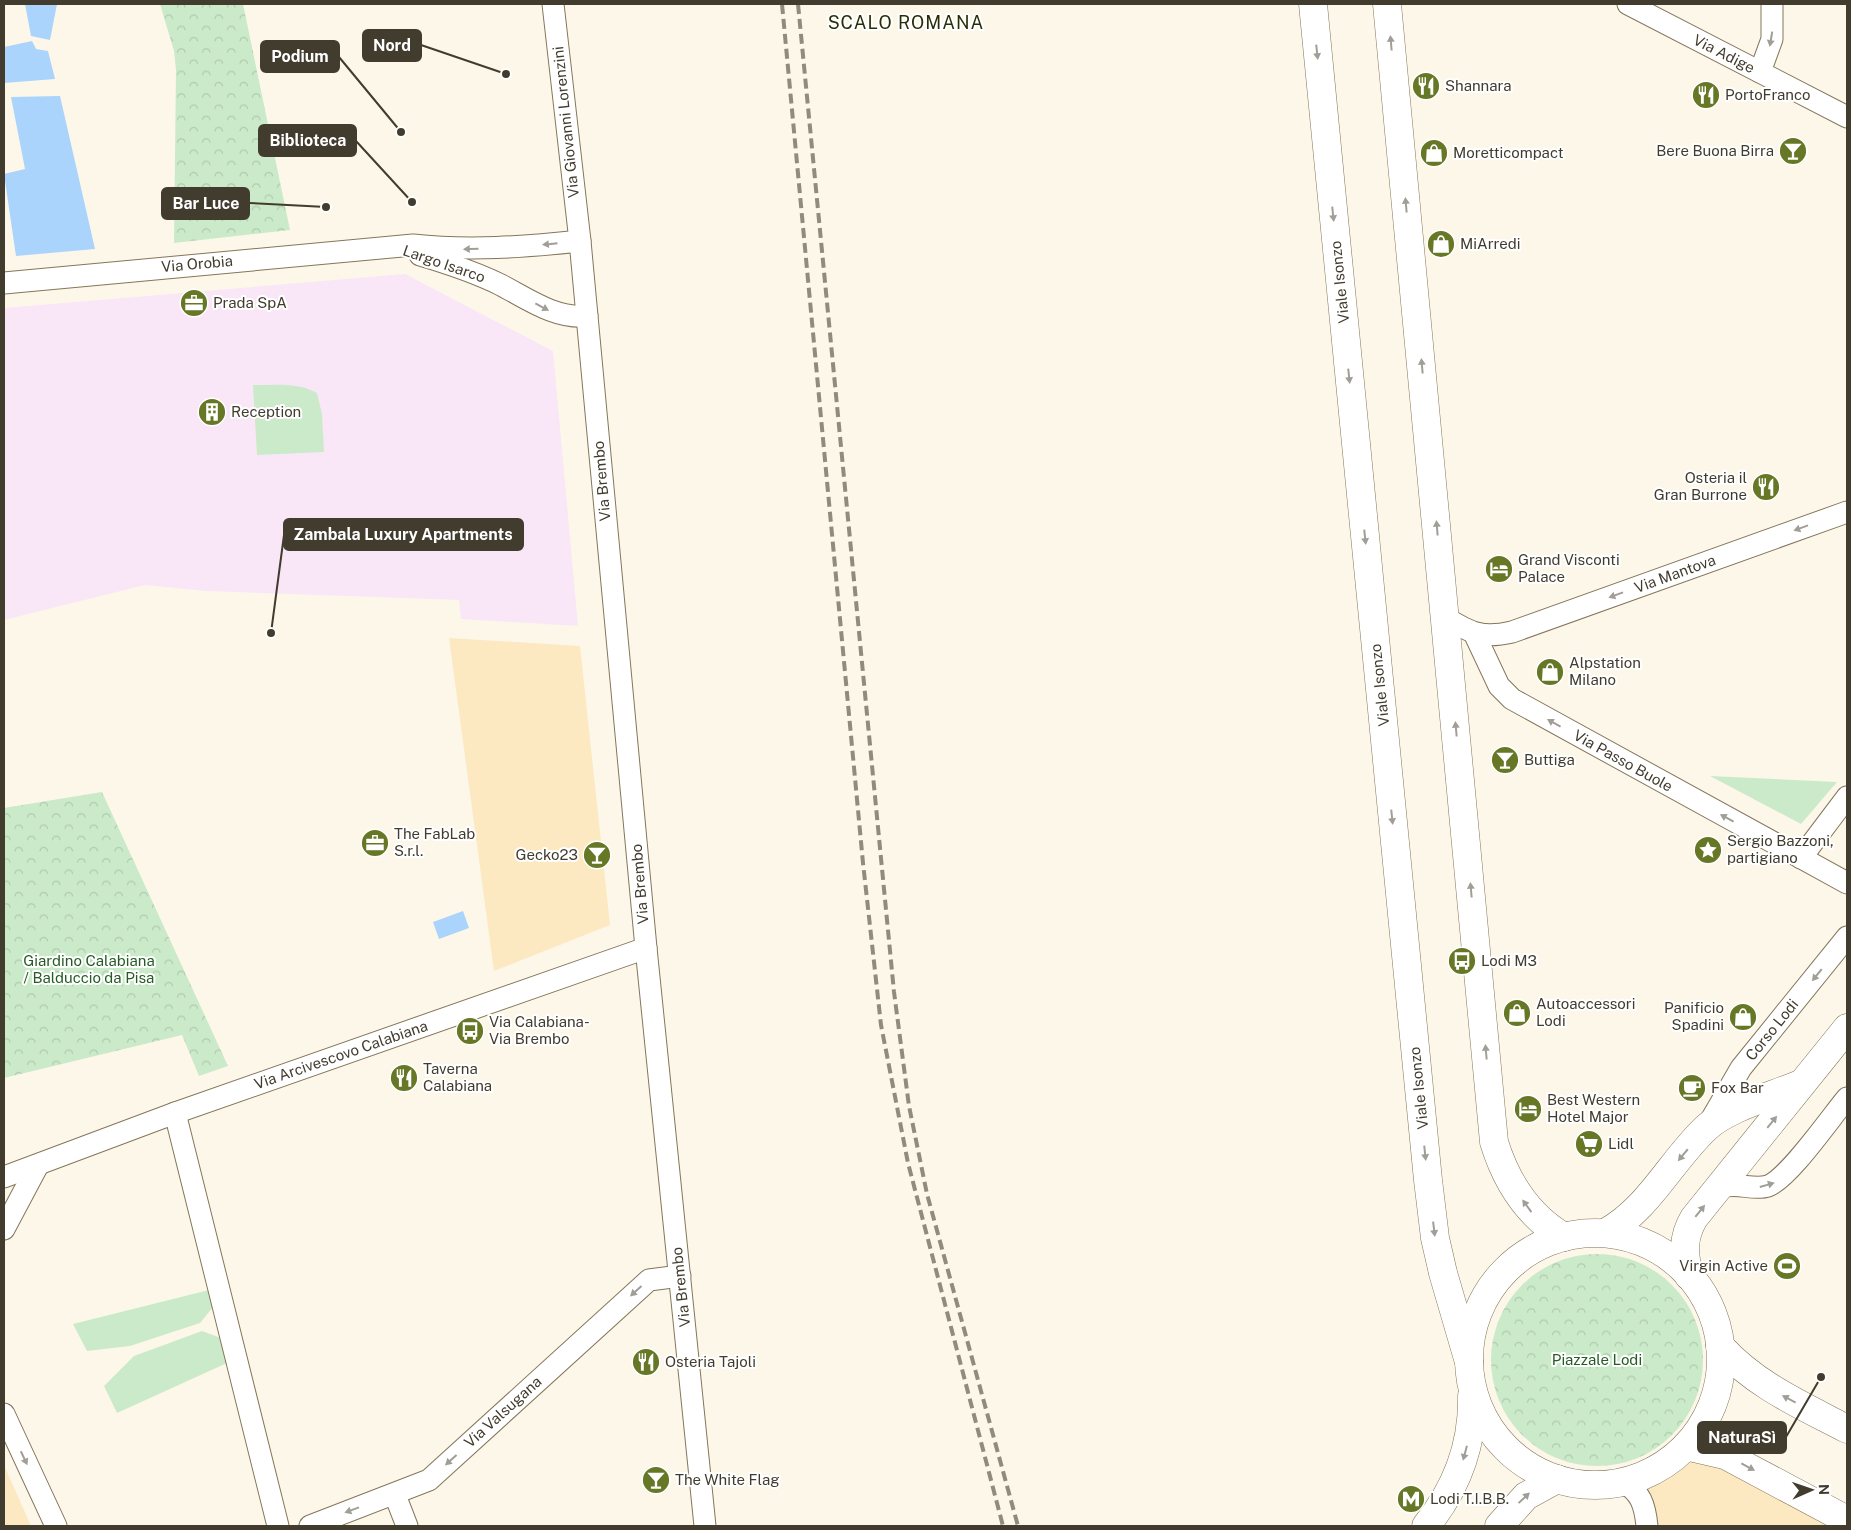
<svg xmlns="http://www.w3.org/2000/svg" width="1851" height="1530" font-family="'Public Sans',sans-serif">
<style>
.built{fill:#fce9c2}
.industrial{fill:#f9e7f8}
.green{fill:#cbeac9}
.park{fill:url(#park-crowns)}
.water{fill:#aad4fc}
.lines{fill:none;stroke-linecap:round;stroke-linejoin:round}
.street-casing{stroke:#84765a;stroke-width:23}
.secondary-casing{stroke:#84765a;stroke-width:29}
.primary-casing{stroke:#84765a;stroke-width:29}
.street{stroke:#fff;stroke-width:21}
.secondary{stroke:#fff;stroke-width:28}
.primary{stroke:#fff;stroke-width:28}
.rail{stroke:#918b7e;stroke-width:4;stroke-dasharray:10 5;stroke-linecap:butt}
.oneway{fill:#a09e97}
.labels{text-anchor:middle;stroke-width:4;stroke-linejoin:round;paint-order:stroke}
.street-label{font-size:15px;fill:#423c2f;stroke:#fff}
.poi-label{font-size:15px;fill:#423c2f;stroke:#fff;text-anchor:start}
.park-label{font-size:15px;fill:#265b26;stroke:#fff}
.quarter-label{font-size:18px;letter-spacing:1px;fill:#272f08;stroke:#fff}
.leader{fill:none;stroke:#423c2f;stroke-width:2}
.callout-dot{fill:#423c2f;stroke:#fff;stroke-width:2}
.callout{fill:#423c2f;stroke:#423c2f;stroke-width:2}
.callout-label{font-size:16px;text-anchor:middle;font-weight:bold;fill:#fff}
</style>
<defs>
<pattern id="park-crowns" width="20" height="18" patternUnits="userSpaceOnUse" patternTransform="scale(1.25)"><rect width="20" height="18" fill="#cbeac9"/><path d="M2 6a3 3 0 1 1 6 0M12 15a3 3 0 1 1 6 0" fill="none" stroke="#b0caad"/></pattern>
</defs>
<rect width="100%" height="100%" fill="#fdf7ea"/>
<g class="built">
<polygon points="449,638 580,646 610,925 494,971"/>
<polygon points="1692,1445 1845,1526 1655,1526 1645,1477 1663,1469"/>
<polygon points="4,1465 31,1526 4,1526"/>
</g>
<polygon class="industrial" points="405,274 553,351 578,626 461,619 459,600 206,591 145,585 4,620 4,308"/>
<g class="green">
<path d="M253 385C274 385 298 382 317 393L322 414 324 452 257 455Z"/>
<polygon points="1710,776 1837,782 1801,824"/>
<polygon points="209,1290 213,1307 200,1323 130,1346 87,1351 73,1324"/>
<polygon points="202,1331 221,1338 227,1363 117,1413 104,1386 134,1356"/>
</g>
<g class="park">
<polygon points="160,4 243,4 290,230 174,243 176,70 174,51"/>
<polygon points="102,792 228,1066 199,1076 182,1035 4,1078 4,808"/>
<circle cx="1597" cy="1360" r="106"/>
</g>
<g class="water">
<polygon points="25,4 57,4 50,40 31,36"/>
<polygon points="32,41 36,49 48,51 55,79 4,83 4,47"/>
<polygon points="60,96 95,249 16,256 4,174 25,169 11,97"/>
<polygon points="463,911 469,928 439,939 433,922"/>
</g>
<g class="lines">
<defs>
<g id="street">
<polyline points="553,4 580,241 646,948 705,1526"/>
<polyline points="1628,4 1847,117"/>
<polyline points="1760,72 1772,39 1772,4"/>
<path d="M420 255C447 263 475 272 501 285 528 299 555 319 587 316"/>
<path d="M4 283 413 245C469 251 524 247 580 241"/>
<path d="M1446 618C1471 633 1482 639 1512 632L1847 512"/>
<polyline points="1475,635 1499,686 1512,699 1847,883"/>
<polyline points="1801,858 1847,797"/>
<polyline points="175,1113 278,1526"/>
<polyline points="1708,1125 1741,1068 1847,937"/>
<polyline points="4,1177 175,1113 646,948"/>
<path d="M1719 1188C1735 1181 1753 1191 1768 1186 1789 1178 1831 1117 1847 1098"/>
<polyline points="4,1229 38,1165"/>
<polyline points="4,1414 56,1526"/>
<path d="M1622 1482C1641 1491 1645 1506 1647 1526"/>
<polyline points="395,1495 407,1526"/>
<polyline points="310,1526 429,1480 649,1280 680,1276"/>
</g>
<g id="secondary">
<path d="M1605 1233C1649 1209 1670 1162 1706 1128 1727 1108 1772 1096 1800 1084"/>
<path d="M1689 1276C1684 1254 1682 1238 1694 1218L1847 1028"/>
</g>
<g id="primary">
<polyline points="1313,4 1428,1180 1435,1238 1443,1273 1469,1362"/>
<path d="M1387 4 1494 1142C1506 1181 1528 1216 1564 1237"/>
<circle cx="1595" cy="1359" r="126"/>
<path d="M1720 1346C1755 1385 1801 1405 1847 1429"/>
<polyline points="1686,1446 1725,1455 1847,1520"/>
<path d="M1426 1526C1456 1489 1473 1445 1472 1396"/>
<polyline points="1499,1526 1526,1496 1557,1479"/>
</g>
</defs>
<use href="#street" class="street-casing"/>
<use href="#secondary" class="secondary-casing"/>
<use href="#primary" class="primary-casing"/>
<use href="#street" class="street"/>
<use href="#secondary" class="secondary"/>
<use href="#primary" class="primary"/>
<g class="rail">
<polyline points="782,4 863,863 881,1025 908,1163 1003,1526"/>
<polyline points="798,4 894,992 909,1106 927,1194 1018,1526"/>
</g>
</g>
<defs><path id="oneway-solid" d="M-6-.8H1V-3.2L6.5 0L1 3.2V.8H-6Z" transform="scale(1.25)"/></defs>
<g class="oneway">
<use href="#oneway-solid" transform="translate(1771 39) rotate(99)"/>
<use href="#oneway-solid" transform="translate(1391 43) rotate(-95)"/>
<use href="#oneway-solid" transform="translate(1317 52) rotate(84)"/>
<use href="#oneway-solid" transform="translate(1406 205) rotate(-95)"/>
<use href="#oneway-solid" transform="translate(1333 214) rotate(84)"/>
<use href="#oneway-solid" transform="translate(550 244) rotate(174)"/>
<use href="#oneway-solid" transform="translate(471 249) rotate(179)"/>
<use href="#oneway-solid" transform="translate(542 307) rotate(28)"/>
<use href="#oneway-solid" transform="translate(1422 366) rotate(-95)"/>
<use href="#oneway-solid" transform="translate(1349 376) rotate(84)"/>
<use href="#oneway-solid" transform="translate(1437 528) rotate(-95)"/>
<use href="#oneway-solid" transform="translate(1801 528) rotate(160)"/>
<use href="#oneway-solid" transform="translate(1365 537) rotate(84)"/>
<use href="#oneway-solid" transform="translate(1616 595) rotate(160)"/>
<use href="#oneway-solid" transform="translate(1554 723) rotate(-151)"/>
<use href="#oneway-solid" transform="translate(1456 729) rotate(-95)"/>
<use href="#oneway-solid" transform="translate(1392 817) rotate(84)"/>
<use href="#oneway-solid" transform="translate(1727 818) rotate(-152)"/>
<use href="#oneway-solid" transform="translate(1471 890) rotate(-95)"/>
<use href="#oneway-solid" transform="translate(1817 975) rotate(129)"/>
<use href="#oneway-solid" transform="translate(1486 1052) rotate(-95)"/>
<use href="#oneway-solid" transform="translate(1772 1122) rotate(-51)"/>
<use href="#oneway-solid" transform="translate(1425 1153) rotate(84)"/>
<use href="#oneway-solid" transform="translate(1683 1155) rotate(130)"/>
<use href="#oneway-solid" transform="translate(1767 1185) rotate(-16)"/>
<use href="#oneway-solid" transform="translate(1527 1206) rotate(-126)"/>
<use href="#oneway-solid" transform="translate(1700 1211) rotate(-51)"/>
<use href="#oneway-solid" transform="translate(1434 1229) rotate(83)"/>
<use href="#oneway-solid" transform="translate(636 1291) rotate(138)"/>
<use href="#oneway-solid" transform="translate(1789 1399) rotate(-152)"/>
<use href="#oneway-solid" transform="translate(1465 1453) rotate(105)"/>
<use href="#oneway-solid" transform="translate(24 1458) rotate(65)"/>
<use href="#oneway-solid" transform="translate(451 1460) rotate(138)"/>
<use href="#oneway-solid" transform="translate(1748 1467) rotate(28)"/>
<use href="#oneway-solid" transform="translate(1524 1498) rotate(-43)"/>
<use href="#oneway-solid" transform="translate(352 1510) rotate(160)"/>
</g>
<defs>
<symbol id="restaurant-disc" viewBox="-11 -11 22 22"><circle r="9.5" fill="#667725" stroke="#fff"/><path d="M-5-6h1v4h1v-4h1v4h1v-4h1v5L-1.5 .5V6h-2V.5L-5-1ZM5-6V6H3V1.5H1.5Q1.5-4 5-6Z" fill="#fff"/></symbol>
<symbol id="bar-disc" viewBox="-11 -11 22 22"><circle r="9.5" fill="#667725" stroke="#fff"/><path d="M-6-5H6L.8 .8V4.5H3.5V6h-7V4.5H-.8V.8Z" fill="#fff"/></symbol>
<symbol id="shop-disc" viewBox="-11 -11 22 22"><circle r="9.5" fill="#667725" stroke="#fff"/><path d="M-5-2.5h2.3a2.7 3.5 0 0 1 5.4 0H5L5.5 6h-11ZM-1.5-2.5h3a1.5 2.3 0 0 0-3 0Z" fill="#fff"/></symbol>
<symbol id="office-disc" viewBox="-11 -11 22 22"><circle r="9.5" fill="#667725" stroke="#fff"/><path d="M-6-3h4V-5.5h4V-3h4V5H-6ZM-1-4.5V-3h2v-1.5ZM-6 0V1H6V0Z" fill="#fff"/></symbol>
<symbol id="building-disc" viewBox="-11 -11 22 22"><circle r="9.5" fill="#667725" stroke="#fff"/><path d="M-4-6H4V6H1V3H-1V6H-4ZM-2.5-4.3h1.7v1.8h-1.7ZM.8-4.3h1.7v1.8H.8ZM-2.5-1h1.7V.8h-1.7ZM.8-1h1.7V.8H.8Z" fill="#fff"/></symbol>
<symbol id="hotel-disc" viewBox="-11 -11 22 22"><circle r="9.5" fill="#667725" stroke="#fff"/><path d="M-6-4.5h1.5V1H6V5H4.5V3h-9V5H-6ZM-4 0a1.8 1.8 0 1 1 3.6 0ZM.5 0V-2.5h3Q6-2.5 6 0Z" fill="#fff"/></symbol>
<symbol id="sight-disc" viewBox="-11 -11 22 22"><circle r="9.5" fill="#667725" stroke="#fff"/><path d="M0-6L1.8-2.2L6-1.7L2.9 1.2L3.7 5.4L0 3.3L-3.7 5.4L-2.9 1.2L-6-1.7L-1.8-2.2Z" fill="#fff"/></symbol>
<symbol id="bus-disc" viewBox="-11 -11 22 22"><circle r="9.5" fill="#667725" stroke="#fff"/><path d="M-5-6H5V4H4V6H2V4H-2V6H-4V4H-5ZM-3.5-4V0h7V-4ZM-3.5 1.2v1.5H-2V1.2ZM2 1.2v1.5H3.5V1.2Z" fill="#fff"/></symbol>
<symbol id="cafe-disc" viewBox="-11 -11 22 22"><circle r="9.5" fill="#667725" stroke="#fff"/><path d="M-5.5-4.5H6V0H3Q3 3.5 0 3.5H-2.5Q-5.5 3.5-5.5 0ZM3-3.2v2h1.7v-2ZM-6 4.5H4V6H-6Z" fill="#fff"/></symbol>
<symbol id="supermarket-disc" viewBox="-11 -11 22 22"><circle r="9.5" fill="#667725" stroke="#fff"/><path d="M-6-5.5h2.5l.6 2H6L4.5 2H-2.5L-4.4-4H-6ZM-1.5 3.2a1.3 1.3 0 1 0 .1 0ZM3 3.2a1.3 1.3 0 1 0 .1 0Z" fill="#fff"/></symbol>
<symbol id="stadium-disc" viewBox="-11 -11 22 22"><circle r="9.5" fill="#667725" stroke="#fff"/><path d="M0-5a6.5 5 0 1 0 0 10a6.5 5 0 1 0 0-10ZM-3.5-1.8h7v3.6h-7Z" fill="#fff"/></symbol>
<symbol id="metro-disc" viewBox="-11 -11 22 22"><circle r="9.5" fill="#667725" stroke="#fff"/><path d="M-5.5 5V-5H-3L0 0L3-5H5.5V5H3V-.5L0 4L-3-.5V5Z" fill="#fff"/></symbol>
</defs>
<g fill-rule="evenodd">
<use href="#restaurant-disc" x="1410" y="70" width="32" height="32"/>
<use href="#restaurant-disc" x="1690" y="79" width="32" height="32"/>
<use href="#bar-disc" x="1777" y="135" width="32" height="32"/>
<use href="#shop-disc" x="1418" y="137" width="32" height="32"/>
<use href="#shop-disc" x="1425" y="228" width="32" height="32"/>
<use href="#office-disc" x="178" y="287" width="32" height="32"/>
<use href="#building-disc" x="196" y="396" width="32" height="32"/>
<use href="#restaurant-disc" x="1750" y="471" width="32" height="32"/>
<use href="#hotel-disc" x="1483" y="553" width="32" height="32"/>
<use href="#shop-disc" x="1534" y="656" width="32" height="32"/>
<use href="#bar-disc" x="1489" y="744" width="32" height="32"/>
<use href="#office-disc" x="359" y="827" width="32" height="32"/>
<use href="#sight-disc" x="1692" y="834" width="32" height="32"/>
<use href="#bar-disc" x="581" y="839" width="32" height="32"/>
<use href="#bus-disc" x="1446" y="945" width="32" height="32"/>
<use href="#shop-disc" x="1501" y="997" width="32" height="32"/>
<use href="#shop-disc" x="1727" y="1001" width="32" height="32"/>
<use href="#bus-disc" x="454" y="1015" width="32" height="32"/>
<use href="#restaurant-disc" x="388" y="1062" width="32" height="32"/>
<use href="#cafe-disc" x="1676" y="1072" width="32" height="32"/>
<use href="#hotel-disc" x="1512" y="1093" width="32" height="32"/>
<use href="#supermarket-disc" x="1573" y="1128" width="32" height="32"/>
<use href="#stadium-disc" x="1771" y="1250" width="32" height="32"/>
<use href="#restaurant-disc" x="630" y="1346" width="32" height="32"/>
<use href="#bar-disc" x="640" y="1464" width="32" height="32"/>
<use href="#metro-disc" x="1395" y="1483" width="32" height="32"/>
</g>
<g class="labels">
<g class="street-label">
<text transform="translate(1724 54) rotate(27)" y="5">Via Adige</text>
<text transform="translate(566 122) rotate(-96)" y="5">Via Giovanni Lorenzini</text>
<text transform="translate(197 264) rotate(-5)" y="5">Via Orobia</text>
<text transform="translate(444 264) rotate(19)" y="5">Largo Isarco</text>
<text transform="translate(1340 282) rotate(-96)" y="5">Viale Isonzo</text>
<text transform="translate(602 481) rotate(-95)" y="5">Via Brembo</text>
<text transform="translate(1675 574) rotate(-20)" y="5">Via Mantova</text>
<text transform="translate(1380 685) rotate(-96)" y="5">Viale Isonzo</text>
<text transform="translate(1623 761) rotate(29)" y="5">Via Passo Buole</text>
<text transform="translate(640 884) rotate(-95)" y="5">Via Brembo</text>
<text transform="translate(1772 1030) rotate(-51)" y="5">Corso Lodi</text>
<text transform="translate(341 1055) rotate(-19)" y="5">Via Arcivescovo Calabiana</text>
<text transform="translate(1419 1088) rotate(-96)" y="5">Viale Isonzo</text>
<text transform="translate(681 1287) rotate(-96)" y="5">Via Brembo</text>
<text transform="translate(503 1412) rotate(-42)" y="5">Via Valsugana</text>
</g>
<g class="poi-label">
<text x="1445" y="91">Shannara</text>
<text x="1725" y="100">PortoFranco</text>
<text x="1774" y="156" text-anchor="end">Bere Buona Birra</text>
<text x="1453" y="158">Moretticompact</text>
<text x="1460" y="249">MiArredi</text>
<text x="213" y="308">Prada SpA</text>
<text x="231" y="417">Reception</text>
<text x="1747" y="483" text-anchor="end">Osteria il<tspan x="1747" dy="17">Gran Burrone</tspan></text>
<text x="1518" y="565">Grand Visconti<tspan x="1518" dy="17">Palace</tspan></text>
<text x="1569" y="668">Alpstation<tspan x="1569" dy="17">Milano</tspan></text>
<text x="1524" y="765">Buttiga</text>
<text x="394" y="839">The FabLab<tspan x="394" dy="17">S.r.l.</tspan></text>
<text x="1727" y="846">Sergio Bazzoni,<tspan x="1727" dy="17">partigiano</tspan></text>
<text x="578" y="860" text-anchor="end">Gecko23</text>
<text x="1481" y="966">Lodi M3</text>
<text x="1536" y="1009">Autoaccessori<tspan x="1536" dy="17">Lodi</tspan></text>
<text x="1724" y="1013" text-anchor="end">Panificio<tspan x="1724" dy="17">Spadini</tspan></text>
<text x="489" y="1027">Via Calabiana-<tspan x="489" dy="17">Via Brembo</tspan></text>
<text x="423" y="1074">Taverna<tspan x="423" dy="17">Calabiana</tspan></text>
<text x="1711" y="1093">Fox Bar</text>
<text x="1547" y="1105">Best Western<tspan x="1547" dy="17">Hotel Major</tspan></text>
<text x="1608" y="1149">Lidl</text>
<text x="1768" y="1271" text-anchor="end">Virgin Active</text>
<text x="665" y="1367">Osteria Tajoli</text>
<text x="675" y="1485">The White Flag</text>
<text x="1430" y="1504">Lodi T.I.B.B.</text>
</g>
<g class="park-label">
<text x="89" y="966">Giardino Calabiana<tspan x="89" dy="17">/ Balduccio da Pisa</tspan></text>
<text x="1597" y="1365">Piazzale Lodi</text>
</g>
<g class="quarter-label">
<text x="906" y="29">SCALO ROMANA</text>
</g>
</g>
<path class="leader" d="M506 74L421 45M401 132L339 57M412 202L356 141M326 207L249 203M271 633L284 535M1821 1377L1786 1437"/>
<g class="callout-dot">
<circle cx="506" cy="74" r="5"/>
<circle cx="401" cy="132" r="5"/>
<circle cx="412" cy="202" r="5"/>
<circle cx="326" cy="207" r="5"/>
<circle cx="271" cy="633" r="5"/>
<circle cx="1821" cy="1377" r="5"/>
</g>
<g class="callout">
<rect x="363" y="30" width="58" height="31" rx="5"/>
<rect x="261" y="41" width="78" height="31" rx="5"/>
<rect x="259" y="125" width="97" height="31" rx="5"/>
<rect x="162" y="188" width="87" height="31" rx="5"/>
<rect x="284" y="519" width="239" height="31" rx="5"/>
<rect x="1698" y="1422" width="88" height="31" rx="5"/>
</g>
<g class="callout-label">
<text x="392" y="51">Nord</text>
<text x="300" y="62">Podium</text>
<text x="308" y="146">Biblioteca</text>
<text x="206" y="209">Bar Luce</text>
<text x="403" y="540">Zambala Luxury Apartments</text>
<text x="1742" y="1443">NaturaSì</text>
</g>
<rect width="1851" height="1530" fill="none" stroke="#423c2f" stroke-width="10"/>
<g transform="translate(1811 1490) rotate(88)" stroke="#ffffff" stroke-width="4" paint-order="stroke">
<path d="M0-4L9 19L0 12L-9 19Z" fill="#423c2f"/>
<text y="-8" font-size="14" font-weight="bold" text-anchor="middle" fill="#423c2f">N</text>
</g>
</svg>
